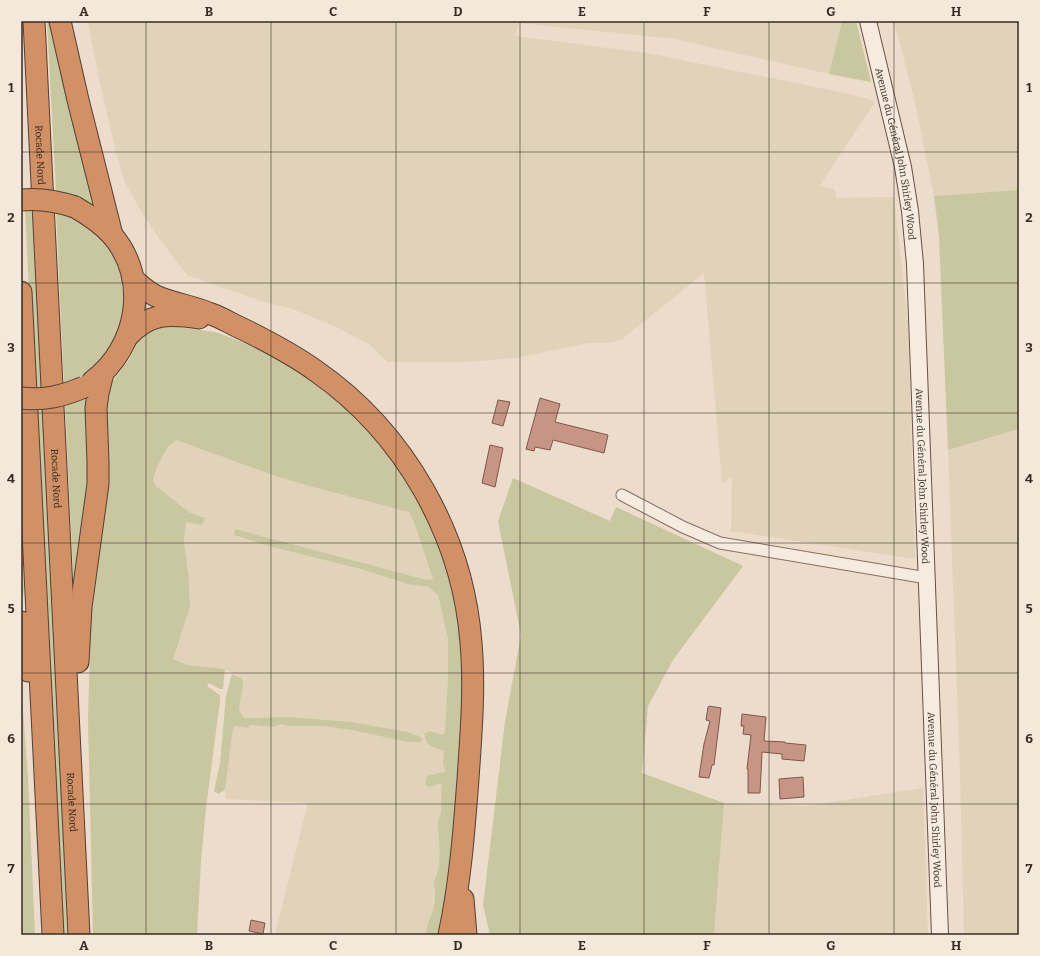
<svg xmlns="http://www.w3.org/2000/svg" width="1040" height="956" font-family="Bitter,serif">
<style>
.farmland{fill:#e0d3b9}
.green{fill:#c9c7a0}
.building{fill:#c69585;stroke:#845649}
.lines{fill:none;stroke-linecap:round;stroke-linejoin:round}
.street-casing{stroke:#876f61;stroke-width:13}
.secondary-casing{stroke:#695044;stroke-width:18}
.highway-casing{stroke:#553e34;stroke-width:23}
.street{stroke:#f6ebde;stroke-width:11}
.secondary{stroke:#f6ebde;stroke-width:16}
.highway{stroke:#d19066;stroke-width:21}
.highway-bridge-casing{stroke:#553e34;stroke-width:23;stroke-linecap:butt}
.highway-bridge{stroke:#d19066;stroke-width:21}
.grid{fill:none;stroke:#392a23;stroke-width:1;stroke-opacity:0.55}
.labels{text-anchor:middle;stroke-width:3;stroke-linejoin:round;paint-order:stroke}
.street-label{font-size:10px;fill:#392a23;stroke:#f3e8da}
.neatline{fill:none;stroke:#392a23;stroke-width:1.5}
.grid-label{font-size:13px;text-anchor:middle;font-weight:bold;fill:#392a23}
</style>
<rect width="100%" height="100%" fill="#ebdccb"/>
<g class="farmland">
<polygon points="88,21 842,21 829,74 675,39 519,23 515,36 647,53 840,92 865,98 875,102 820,185 835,190 836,198 894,197 908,325 915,559 731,531 732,477 722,483 704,273 621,340 607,343 589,343 515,358 467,362 387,362 370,345 334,326 293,309 264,302 187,275 158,237 139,208 124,180 116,153 98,74"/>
<polygon points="894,21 1019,21 1019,190 934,196 914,98"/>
<polygon points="1019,429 1019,935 964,935 960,771 948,450"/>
<polygon points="176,440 275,476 309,486 409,512 414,522 434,579 427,580 412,576 235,529 407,584 429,587 438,595 448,639 448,679 445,731 443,735 430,731 440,749 444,751 443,763 445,772 442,783 442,794 441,815 438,820 439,833 439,862 437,877 434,881 435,887 433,899 434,909 431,914 426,935 275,935 308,803 226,799 225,790 233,729 235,726 247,728 251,725 272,727 281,724 289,726 322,726 352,730 407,742 420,742 378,728 352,722 290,717 244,718 239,710 243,684 242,679 225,669 187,665 173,659 190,607 189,580 184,541 186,522 202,525 202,516 189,512 156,486 153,481 161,459 173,442"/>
<polygon points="923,788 928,935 714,935 724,803 807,806"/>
</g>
<g class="green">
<polygon points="47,21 55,21 95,207 74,196 56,191"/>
<polygon points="842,21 856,21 871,82 829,74"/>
<polygon points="1019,190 1019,429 948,450 939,236 934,196"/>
<polygon points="36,208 72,935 61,935 25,210"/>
<polygon points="56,211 81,220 112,248 124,277 126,308 111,351 83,377 83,376 64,384"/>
<path d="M156 327H177L215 332 256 347 301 373 342 405 355 417 380 443 404 475 415 493 438 543 453 591 463 645 462 733 457 770 456 817 442 935H426C426 926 430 918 433 910 435 906 435 886 434 881 443 866 438 839 438 822 438 819 440 817 441 813 442 804 440 794 442 785L441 783 430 787 425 785 427 776 445 772 443 763 444 751C433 746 427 748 424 734L430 731 443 735 445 731 448 679V639L438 595 429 587 407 584 361 569 273 547 234 535 235 529 412 576 427 580 433 579 414 522 409 512 309 486 275 476 176 440C164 449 157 466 153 481L156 486 189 512 205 518 202 525 186 522 184 541 189 580 190 607 173 659 187 665 225 669 223 689H220L209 683 207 686 220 695V701L206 808 201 861 197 935H93L88 718 90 651 85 650 107 388 129 360 139 339 147 329Z"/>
<polygon points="88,395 94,454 74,590 65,406 85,398"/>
<polygon points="513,478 610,521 616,507 743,566 673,660 648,706 642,773 724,803 714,935 490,935 483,905 505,722 521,635 498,521"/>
<polygon points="21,541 24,589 23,596 22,596 21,593"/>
<polygon points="232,674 242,679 243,684 239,710 244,718 290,717 352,722 407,732 419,736 422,739 421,742 407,742 352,730 322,726 288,726 281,724 273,727 251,725 247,728 235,726 233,729 225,790 218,794 214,791 220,764 226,696"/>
<polygon points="21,685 28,777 35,935 21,935"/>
</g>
<g class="building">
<polygon points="540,398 560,404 555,422 608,435 604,453 553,440 550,450 535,447 534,451 526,449"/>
<polygon points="498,400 510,402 503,426 492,423"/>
<polygon points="490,445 503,448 495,487 482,483"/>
<polygon points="709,706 721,708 714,765 712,765 709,778 699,777 704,744 710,721 706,720 708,707"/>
<polygon points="742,714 766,717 764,741 785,742 785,743 806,745 804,761 782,759 782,754 762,752 760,793 748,793 748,769 747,769 751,735 743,734 744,726 741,726"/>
<polygon points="803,777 804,797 780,799 779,779"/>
<polygon points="251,920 265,923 263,934 249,931"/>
</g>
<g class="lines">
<defs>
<polyline id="street" points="622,495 683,527 720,543 927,578"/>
<g id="secondary">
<path id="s1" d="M868 21 903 167 910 211 915 264 940 935"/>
</g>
<g id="highway">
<path id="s2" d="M34 21 79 935"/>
<polyline points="60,21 78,100 112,235"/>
<path d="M75 207C89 215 101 223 112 235 150 279 138 347 93 381"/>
<path d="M133 279C140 285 147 292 156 296 174 304 193 306 211 314 223 318 233 325 245 330 269 342 294 355 316 371 405 433 463 536 471 643 475 688 471 734 468 779 464 832 460 884 449 935"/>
<polyline points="21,292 53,935"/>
<path d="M128 336C149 313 169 313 199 318"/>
<polyline points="21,622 28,671"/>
<polyline points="78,662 81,607 98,484 98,462 96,408 98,393 103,373"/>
<polyline points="463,899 466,935"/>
</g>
</defs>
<use href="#street" class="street-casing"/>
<use href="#secondary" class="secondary-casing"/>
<use href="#highway" class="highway-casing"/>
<use href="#street" class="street"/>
<use href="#secondary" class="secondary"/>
<use href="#highway" class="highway"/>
<defs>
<g id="highway-bridge">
<path d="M21 200C40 198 57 201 75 207"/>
<path d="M21 398C44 401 63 396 84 387"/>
</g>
</defs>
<use href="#highway-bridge" class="highway-bridge-casing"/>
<use href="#highway-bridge" class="highway-bridge"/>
</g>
<path class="grid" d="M146 21V935M271 21V935M396 21V935M520 21V935M644 21V935M769 21V935M894 21V935M21 152H1019M21 283H1019M21 413H1019M21 543H1019M21 673H1019M21 804H1019"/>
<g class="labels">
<g class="street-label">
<text dy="4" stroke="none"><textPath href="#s2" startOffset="134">Rocade Nord</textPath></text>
<text dy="4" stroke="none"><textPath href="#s1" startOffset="136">Avenue du Général John Shirley Wood</textPath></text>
<text dy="4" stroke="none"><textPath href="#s1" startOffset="460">Avenue du Général John Shirley Wood</textPath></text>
<text dy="4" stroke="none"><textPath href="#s2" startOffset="458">Rocade Nord</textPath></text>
<text dy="4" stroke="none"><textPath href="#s1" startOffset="784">Avenue du Général John Shirley Wood</textPath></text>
<text dy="4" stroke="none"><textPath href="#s2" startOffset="782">Rocade Nord</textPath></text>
</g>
</g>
<rect width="1040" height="956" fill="none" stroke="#f3e8da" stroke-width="44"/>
<rect x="22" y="22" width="996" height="912" class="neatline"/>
<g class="grid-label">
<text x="84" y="16">A</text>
<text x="209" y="16">B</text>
<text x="333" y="16">C</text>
<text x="458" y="16">D</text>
<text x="582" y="16">E</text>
<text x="707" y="16">F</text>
<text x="831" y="16">G</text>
<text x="956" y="16">H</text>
<text x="11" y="92">1</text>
<text x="1029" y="92">1</text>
<text x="11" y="222">2</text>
<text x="1029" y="222">2</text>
<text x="11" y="352">3</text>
<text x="1029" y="352">3</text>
<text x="11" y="483">4</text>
<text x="1029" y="483">4</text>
<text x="11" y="613">5</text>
<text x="1029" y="613">5</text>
<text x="11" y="743">6</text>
<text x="1029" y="743">6</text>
<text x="11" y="873">7</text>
<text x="1029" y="873">7</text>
<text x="84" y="950">A</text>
<text x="209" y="950">B</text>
<text x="333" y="950">C</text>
<text x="458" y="950">D</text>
<text x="582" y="950">E</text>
<text x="707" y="950">F</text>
<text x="831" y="950">G</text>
<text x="956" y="950">H</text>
</g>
</svg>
